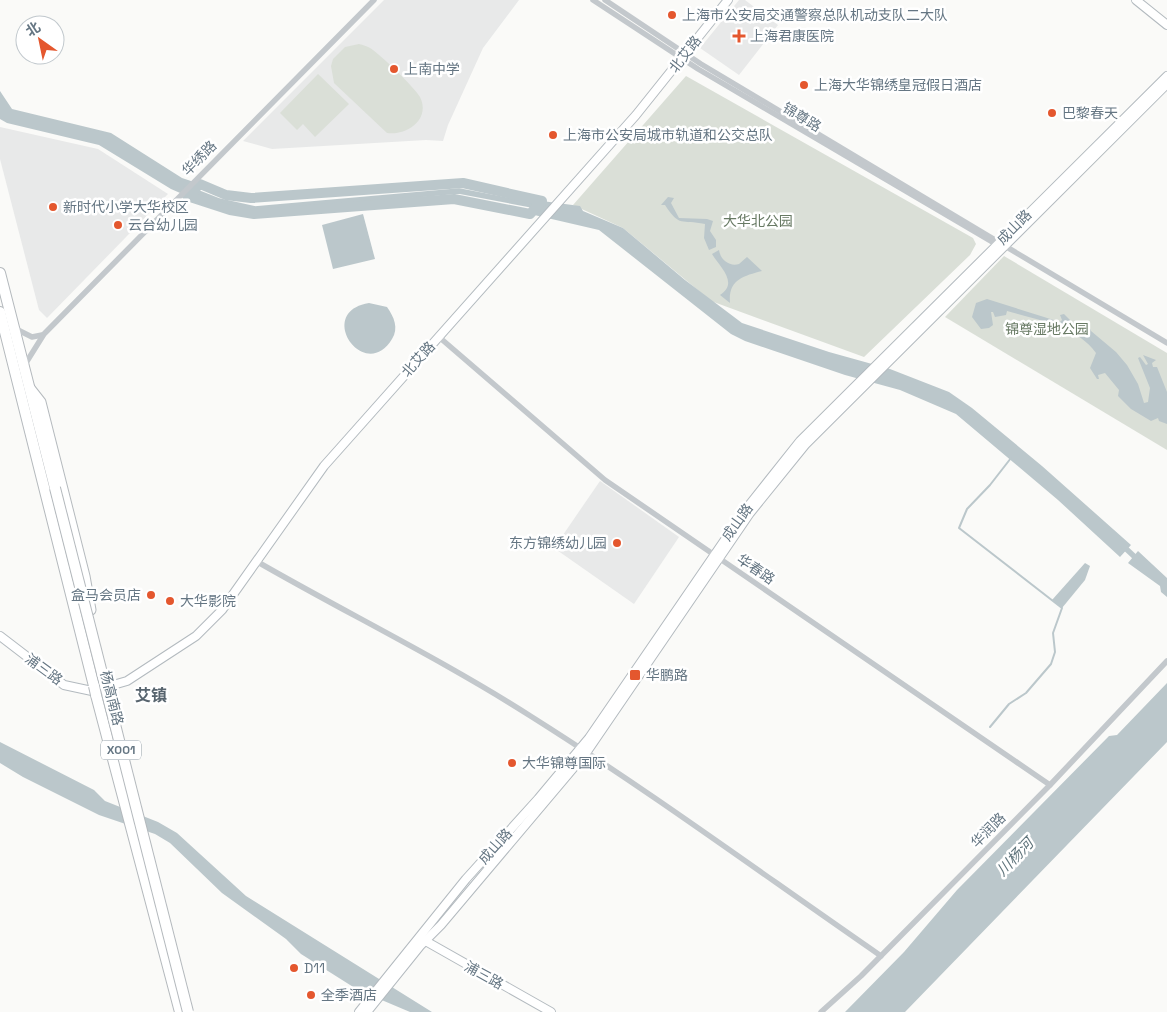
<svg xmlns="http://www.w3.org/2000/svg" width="1167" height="1012" font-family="'Space Grotesk','Noto Sans SC',sans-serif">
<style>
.built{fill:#e8e9e9}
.green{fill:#dadfd7}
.water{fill:#bbc7cb}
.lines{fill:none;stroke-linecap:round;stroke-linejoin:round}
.stream{stroke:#bbc7cb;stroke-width:2}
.canal{stroke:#bbc7cb;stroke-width:5.5}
.river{stroke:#bbc7cb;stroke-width:10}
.secondary-casing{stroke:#b3babf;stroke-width:10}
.primary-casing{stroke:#b5babe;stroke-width:11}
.highway-casing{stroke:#b4b9bd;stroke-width:12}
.street{stroke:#c3c8cc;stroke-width:5.5}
.secondary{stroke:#fff;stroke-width:8}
.primary{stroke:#fff;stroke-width:9}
.highway{stroke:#fff;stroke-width:10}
.highway-bridge-casing{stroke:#b4b9bd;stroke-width:12;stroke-linecap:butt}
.highway-bridge{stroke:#fff;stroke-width:10}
.poi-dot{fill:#e4572e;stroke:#fff;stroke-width:2}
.labels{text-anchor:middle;stroke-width:5;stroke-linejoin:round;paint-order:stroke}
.shield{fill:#fff;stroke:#939fa8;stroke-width:1}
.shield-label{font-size:12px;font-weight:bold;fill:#657683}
.poi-label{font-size:14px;fill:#657683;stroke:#fff;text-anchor:start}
.street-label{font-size:14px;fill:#657683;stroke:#fff}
.park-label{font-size:14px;fill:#687a64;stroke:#fff}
.water-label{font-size:15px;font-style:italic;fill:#60757c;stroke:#fff}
.quarter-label{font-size:16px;font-weight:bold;fill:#57646e;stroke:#fff}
</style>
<rect width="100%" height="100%" fill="#fafaf8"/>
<g class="built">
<polygon points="384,0 519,0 483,48 448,125 443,141 426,140 272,149 243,141"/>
<polygon points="739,0 745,0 778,25 739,75 700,48"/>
<polygon points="0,127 98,149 168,194 47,318 39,310 0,159"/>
<polygon points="600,481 679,537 634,604 554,548"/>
</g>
<g class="green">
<path d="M359 44C363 45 367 46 370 48 379 53 416 89 420 97 431 119 407 136 387 133L334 83 331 66 333 59 345 47Z"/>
<polygon points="318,74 349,104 315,137 303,124 297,130 280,113"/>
<polygon points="686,76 973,238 976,244 970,255 864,357 711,301 623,228 573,205"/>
<polygon points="1004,256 1167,353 1167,450 945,317"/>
</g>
<g class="water">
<polygon points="0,91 12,109 111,133 182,178 200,184 187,196 171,189 99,145 7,123 0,119"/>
<path d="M668 197 674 198 671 203 679 218 707 219 713 221 710 231 716 240V247L709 250 704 238 705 224C681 219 680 228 665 205H661Z"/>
<polygon points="542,201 580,206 583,211 623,228 685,280 742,323 829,352 890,369 949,392 972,408 1042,466 1131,545 1120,557 1058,500 956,414 900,390 845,375 745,341 731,334 599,230 530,214"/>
<polygon points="363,214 375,259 333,269 322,225"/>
<path d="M719 250C720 259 729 267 739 264L747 257 762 271C743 276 728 280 730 303L720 295C739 283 720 267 712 254Z"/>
<path d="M987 299 1060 322 1062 320 1060 315 1064 314 1072 322 1089 326 1091 331 1116 352 1127 365 1138 384 1144 403 1148 402 1150 388 1138 358 1140 357 1146 365 1148 364 1143 355 1156 360 1152 363 1153 367H1157L1167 392V424L1159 421 1158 418 1151 421 1131 409 1118 396 1119 390 1105 373 1098 375 1099 379H1097L1090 368 1096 353C1077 326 1037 320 1007 311L1006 315 995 317 993 312H991L993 325 989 328 981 329 972 317 976 303Z"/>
<path d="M369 303 387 307C394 317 399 328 392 339 365 384 314 312 369 303Z"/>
<polygon points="1138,551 1167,578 1167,597 1161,592 1160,586 1128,563"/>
<polygon points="1085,563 1090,566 1085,580 1062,608 1052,600"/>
<polygon points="1167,683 1167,742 905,1012 845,1012 904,952 957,890 1109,736 1117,735"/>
<polygon points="0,742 94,790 105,801 158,822 177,833 246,896 432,1012 410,1012 358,990 301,954 286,939 222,893 170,843 155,834 99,815 23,777 0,763"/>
</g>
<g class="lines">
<polyline class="stream" points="990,727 1009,704 1026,693 1051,664 1055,652 1053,633 1062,608 959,528 967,509 990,485 1011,458"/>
<g class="canal">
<polyline points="186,188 219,201 255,209 459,191 543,207"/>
<polyline points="1121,544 1138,560"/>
</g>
<polygon class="river" points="463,183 542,201 530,214 454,199 254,214 230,210 187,196 200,184 226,195 251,198"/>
<defs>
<g id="secondary">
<polyline points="1136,0 1167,25"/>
<polyline points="0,636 64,685 92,691 127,681 196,636 222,610 324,466 636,115 728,0"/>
<polyline points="422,939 551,1012"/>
<polyline points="359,1012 466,879 538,799 589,738 746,509 800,441 1167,76"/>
<polyline points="367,1012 420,946 441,925 586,753 750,513 805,445 1167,84"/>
</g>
<polyline id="primary" points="30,388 41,402 85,576 91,610"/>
<g id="highway">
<polyline points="0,273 55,488"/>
<polyline points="0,312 94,686"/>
<polyline points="96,695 180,1012"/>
</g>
</defs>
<use href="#secondary" class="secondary-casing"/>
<use href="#primary" class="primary-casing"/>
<use href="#highway" class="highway-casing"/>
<g class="street">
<polyline points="593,0 698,69 999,246"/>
<polyline points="605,0 701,64 1167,343"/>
<polyline points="14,328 32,337 42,335"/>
<polyline points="439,337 605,480 1050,785"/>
<polyline points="24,366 44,334 374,0"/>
<path d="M256 561C348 614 443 660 532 717 651 792 765 876 881 956"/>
<polyline points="821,1012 861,976 1050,785 1167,661"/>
</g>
<use href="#secondary" class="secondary"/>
<use href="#primary" class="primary"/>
<use href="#highway" class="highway"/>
<defs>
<g id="highway-bridge">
<polyline points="55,488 188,1012"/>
<polyline points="94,686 96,695"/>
</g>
</defs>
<use href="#highway-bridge" class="highway-bridge-casing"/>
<use href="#highway-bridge" class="highway-bridge"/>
</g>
<g class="poi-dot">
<circle cx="672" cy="15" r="5"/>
<path d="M736.5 28.5h5v5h5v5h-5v5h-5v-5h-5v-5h5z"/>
<circle cx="394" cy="69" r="5"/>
<circle cx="804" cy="85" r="5"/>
<circle cx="1052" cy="113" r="5"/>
<circle cx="553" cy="135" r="5"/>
<circle cx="53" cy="207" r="5"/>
<circle cx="118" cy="225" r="5"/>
<circle cx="617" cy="543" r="5"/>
<circle cx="151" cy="595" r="5"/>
<circle cx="170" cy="601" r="5"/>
<rect x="629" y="669" width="12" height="12" rx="2.5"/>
<circle cx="512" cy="763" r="5"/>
<circle cx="294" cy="968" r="5"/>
<circle cx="311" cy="995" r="5"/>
</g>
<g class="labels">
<rect class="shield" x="101" y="740.5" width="40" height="19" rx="4"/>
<g class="shield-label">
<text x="121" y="754">X001</text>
</g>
<g class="poi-label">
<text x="682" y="20">上海市公安局交通警察总队机动支队二大队</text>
<text x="750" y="41">上海君康医院</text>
<text x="404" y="74">上南中学</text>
<text x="814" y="90">上海大华锦绣皇冠假日酒店</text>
<text x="1062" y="118">巴黎春天</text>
<text x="563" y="140">上海市公安局城市轨道和公交总队</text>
<text x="63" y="212">新时代小学大华校区</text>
<text x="128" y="230">云台幼儿园</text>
<text x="607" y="548" text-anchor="end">东方锦绣幼儿园</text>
<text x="141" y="600" text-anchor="end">盒马会员店</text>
<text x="180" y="606">大华影院</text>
<text x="646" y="680">华鹏路</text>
<text x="522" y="768">大华锦尊国际</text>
<text x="304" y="973">D11</text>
<text x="321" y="1000">全季酒店</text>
</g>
<g class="street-label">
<text transform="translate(685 54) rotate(-52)" y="5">北艾路</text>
<text transform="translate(802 117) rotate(31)" y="5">锦尊路</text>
<text transform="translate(199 158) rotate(-45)" y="5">华绣路</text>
<text transform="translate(1014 227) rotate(-45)" y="5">成山路</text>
<text transform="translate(418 359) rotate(-48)" y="5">北艾路</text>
<text transform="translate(737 522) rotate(-54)" y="5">成山路</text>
<text transform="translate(756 569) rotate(34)" y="5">华春路</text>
<text transform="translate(44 669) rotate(36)" y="5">浦三路</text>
<text transform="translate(112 698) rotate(76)" y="5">杨高南路</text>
<text transform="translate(988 830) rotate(-45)" y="5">华润路</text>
<text transform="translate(495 846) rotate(-48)" y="5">成山路</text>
<text transform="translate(484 975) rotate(29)" y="5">浦三路</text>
</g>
<g class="park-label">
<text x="758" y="226">大华北公园</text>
<text x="1047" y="334">锦尊湿地公园</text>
</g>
<g class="water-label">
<text transform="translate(1015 857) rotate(-46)" y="5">川杨河</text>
</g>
<g class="quarter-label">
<text x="151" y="701">艾镇</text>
</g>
</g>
<g transform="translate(40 40) rotate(327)"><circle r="24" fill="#ffffff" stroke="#c1c8cd"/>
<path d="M0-4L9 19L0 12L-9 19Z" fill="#e4572e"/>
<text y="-8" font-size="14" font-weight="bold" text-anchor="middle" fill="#657683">北</text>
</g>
</svg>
